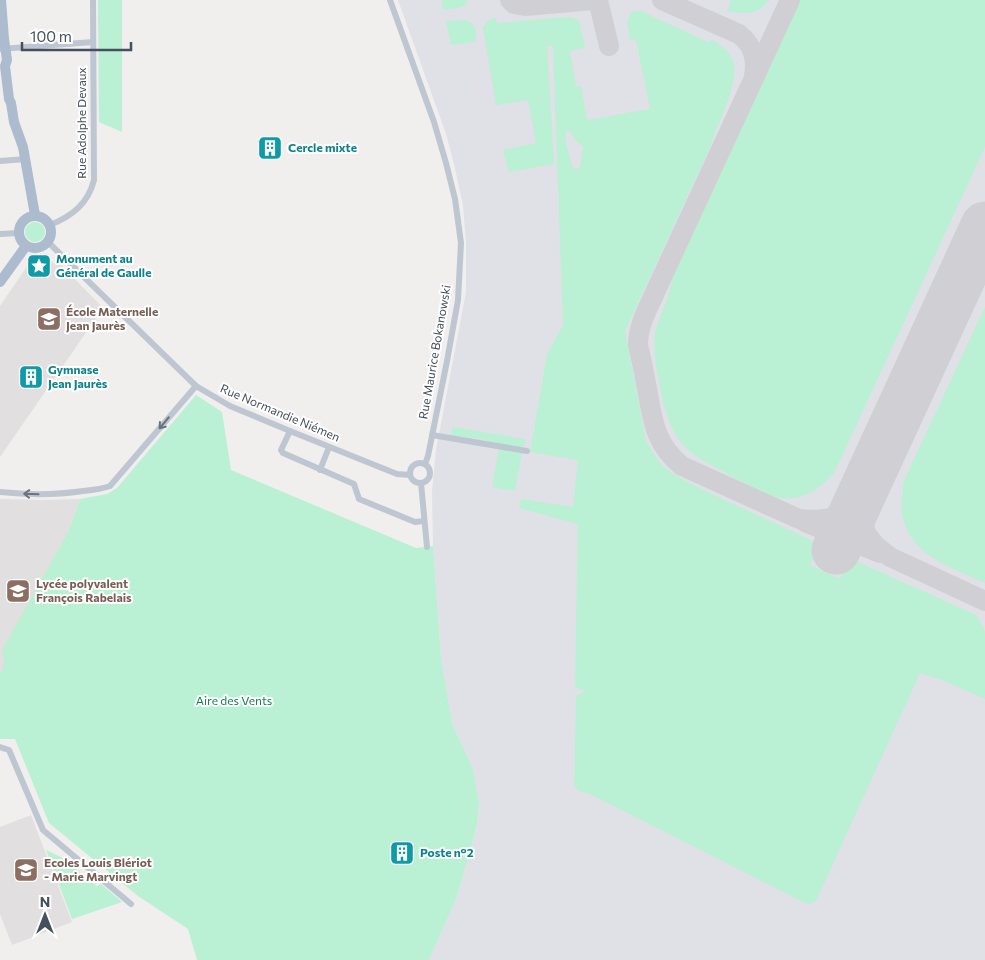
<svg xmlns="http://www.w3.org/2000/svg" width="985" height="960" font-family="Commissioner,sans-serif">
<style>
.education{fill:#e2dfe0}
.airport{fill:#dfe1e6}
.green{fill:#baf0d3;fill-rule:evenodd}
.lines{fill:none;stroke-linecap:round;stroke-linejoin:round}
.taxiway{stroke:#d0d0d4;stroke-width:20}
.runway{stroke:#d0d0d4;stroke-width:49}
.street{stroke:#bec7d1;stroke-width:6}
.primary{stroke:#acbbce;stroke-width:10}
.oneway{stroke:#69747f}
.labels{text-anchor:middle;stroke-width:4;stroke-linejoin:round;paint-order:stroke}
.street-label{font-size:12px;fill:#45505c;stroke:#fff}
.culture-label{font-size:12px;font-weight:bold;fill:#0d838f;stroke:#fff;text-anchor:start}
.education-label{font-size:12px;font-weight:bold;fill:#785e54;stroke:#fff;text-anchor:start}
.park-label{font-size:12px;fill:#148052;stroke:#fff}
</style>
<rect width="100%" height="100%" fill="#f1eeee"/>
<g class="education">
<polygon points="58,262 103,308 0,457 0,306 28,265 34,270 40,270 45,268 49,263"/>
<polygon points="0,499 39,500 80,499 68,532 4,657 4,667 0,674"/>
<polygon points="31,815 72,922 12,945 0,914 0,827"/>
</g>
<polygon class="airport" points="398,0 985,0 985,960 429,960 457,897 477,825 479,804 473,769 452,723 441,658 433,546 432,492 436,450 466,292 466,243 463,205 454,164 446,134"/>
<g class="green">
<polygon points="98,0 122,0 122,132 99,122"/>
<path d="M442 0H468C464 10 454 8 444 10L442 7Z"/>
<path d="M731 0H769C756 16 746 14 727 11Z"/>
<path d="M801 0H985V147L835 471C821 489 800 503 776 497 761 493 746 483 731 476 717 468 694 457 683 445 673 434 668 419 664 405 659 385 651 348 656 329 661 312 670 296 672 279Z"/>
<path d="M641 11 708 42 713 40C720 45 728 50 732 59 742 80 717 123 711 145L625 331 646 441 658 460 665 468 672 473 695 486 821 545 810 565 840 579 849 558 976 615 984 628 985 633V699L945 681 920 673 816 901 810 904 805 903 588 793 581 792 574 786 576 696 583 693 584 690 576 688 575 684 578 524 519 508 521 499 573 507 578 460 530 452 547 354 563 325 553 46H547L554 164 509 172 503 150 536 143 528 100 496 105 483 27 490 19 496 18 497 23 569 17 579 20 585 48 570 51 576 87 581 86 587 120 650 109 636 40H630L627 22 631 12ZM566 131H570L575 140 583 147 580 168 573 169 566 143Z"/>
<path d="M466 20C475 23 478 33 475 42L451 45 446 21Z"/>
<circle cx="35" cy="232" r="10"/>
<path d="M985 307V583C952 568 909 555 902 514 901 504 902 493 903 483Z"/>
<path d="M196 395 222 412 231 470 416 548 433 546 441 658 452 723 473 769 479 804 477 825 457 897 429 960H197L188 929 138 896 49 823 15 739H0V674C5 666 5 659 2 650L68 532 80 499 107 494 117 488Z"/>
<path d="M452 427 525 439 524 446C509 449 494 441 480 439 471 437 461 437 451 436Z"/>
<polygon points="499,448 522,452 515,491 492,487"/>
<polygon points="46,850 63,858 97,886 101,884 122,902 72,919"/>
</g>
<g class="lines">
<g class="taxiway">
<polyline points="510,0 514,4 525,6 593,0"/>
<polyline points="598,0 609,46"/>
<path d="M662 0 739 34C753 45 757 58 754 76"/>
<path d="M790 0 657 288C649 307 638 324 638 345 642 361 645 378 648 394 653 424 657 446 682 466L799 519C839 523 845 514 867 482"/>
<polyline points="865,488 861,500 861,514 866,533 875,545 890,557 985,601"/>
<polyline points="805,522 880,553"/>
</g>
<polyline class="runway" points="836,550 985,226"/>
<g class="street">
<polyline points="390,0 434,122 446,163 455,199 461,243 458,300 447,361 428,456 425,464"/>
<polyline points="0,49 93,42"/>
<polyline points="0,161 26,159"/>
<path d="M50 225C72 216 88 204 94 180L93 0"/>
<polyline points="0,234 19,233"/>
<polyline points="48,242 196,386 230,406 290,431 397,474 410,475"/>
<polyline points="290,431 281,450 283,453 354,484 359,499 415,522 424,521"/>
<polyline points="432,435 527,451"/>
<circle cx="420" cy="473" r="10"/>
<polyline points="320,470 329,447"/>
<polyline points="421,483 427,547"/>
<path d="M0 492C28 495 56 495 83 491 93 490 102 489 110 486L196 386"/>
<polyline points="0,747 9,750 43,830 131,904"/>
</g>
<g class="primary">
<polyline points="1,0 4,39 7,60 5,66 9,99 11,103 14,122 23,147 35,215"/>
<circle cx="35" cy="232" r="16"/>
<polyline points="0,282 26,246"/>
</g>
</g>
<defs><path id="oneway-shaft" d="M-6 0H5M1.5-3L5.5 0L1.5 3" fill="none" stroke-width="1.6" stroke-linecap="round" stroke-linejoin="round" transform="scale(1.25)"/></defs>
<g class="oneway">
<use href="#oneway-shaft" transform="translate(164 423) rotate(130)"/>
<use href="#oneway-shaft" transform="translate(31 494) rotate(-178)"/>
</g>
<defs>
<symbol id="building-square" viewBox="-11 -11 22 22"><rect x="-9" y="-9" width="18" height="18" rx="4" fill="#0f9aa8" stroke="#fff"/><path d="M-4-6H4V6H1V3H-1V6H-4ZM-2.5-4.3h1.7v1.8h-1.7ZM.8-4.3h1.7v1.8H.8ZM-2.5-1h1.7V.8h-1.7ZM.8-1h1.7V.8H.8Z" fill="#fff"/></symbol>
<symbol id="sight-square" viewBox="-11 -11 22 22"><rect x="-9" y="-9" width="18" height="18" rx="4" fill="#0f9aa8" stroke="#fff"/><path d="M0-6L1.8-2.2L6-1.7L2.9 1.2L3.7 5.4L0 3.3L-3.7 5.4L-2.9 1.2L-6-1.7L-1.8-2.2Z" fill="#fff"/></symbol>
<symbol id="school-square" viewBox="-11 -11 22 22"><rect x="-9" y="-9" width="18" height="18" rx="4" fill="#8d6e63" stroke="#fff"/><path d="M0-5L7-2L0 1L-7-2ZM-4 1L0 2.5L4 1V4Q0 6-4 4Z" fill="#fff"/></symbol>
</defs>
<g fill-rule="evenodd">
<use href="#building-square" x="256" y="134" width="28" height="28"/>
<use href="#sight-square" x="25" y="252" width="28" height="28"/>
<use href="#school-square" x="35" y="305" width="28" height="28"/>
<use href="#building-square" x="17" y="363" width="28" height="28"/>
<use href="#school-square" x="4" y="577" width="28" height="28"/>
<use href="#building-square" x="388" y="839" width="28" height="28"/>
<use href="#school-square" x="12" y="856" width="28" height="28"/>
</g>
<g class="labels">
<g class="street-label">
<text transform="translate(82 123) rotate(-90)" y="4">Rue Adolphe Devaux</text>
<text transform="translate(435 352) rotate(-80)" y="4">Rue Maurice Bokanowski</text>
<text transform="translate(280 413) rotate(23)" y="4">Rue Normandie Niémen</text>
</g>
<g class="culture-label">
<text x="288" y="152">Cercle mixte</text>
<text x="56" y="263">Monument au<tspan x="56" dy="14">Général de Gaulle</tspan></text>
<text x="48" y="374">Gymnase<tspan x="48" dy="14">Jean Jaurès</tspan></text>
<text x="420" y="857">Poste n°2</text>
</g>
<g class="education-label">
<text x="66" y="316">École Maternelle<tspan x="66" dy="14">Jean Jaurès</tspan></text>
<text x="36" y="588">Lycée polyvalent<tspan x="36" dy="14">François Rabelais</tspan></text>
<text x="44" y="867">Ecoles Louis Blériot<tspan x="44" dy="14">- Marie Marvingt</tspan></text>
</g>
<g class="park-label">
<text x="234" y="705">Aire des Vents</text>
</g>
</g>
<g transform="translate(45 915)" stroke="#ffffff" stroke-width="4" paint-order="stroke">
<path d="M0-4L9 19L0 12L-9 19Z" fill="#45505c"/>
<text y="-8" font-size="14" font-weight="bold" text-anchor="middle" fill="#45505c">N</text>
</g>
<path d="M22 42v8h109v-8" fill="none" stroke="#45505c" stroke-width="2.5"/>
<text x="30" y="42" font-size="15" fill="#45505c" stroke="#ffffff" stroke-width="4" paint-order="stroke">100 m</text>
</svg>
